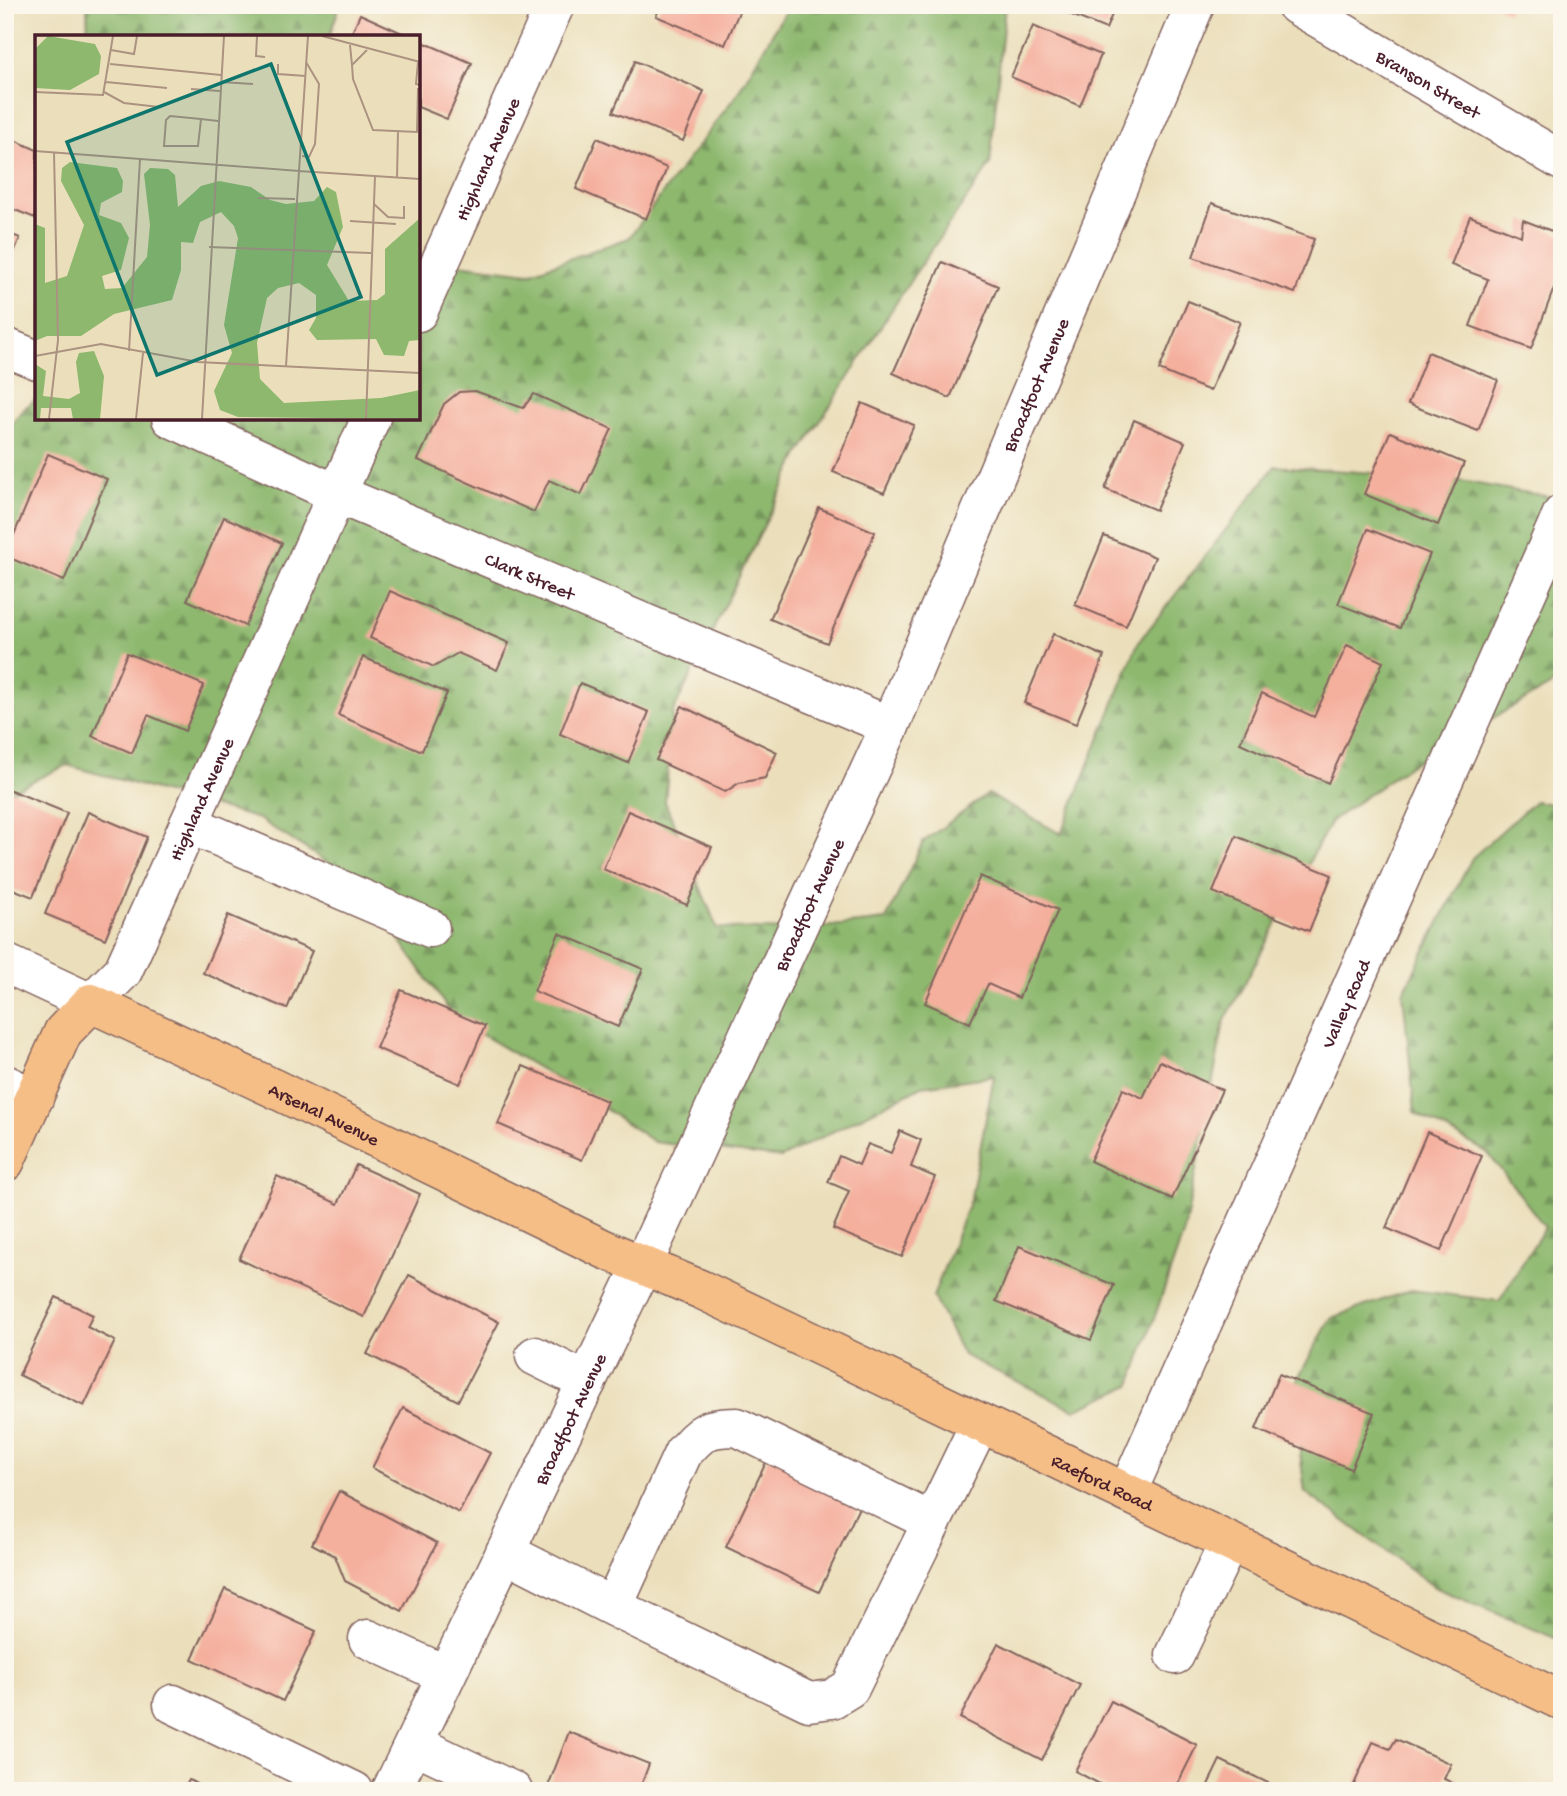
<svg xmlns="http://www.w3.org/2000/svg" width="1567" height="1796" font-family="'Gochi Hand',sans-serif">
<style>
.forest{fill:url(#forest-firs);stroke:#6c6c4c;stroke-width:2}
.building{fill:#f5af9d}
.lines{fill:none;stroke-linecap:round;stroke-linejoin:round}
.minor-casing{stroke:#82625d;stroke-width:41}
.major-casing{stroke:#82625d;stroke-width:41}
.minor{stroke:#fff;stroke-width:38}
.major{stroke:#f6be87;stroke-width:38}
.labels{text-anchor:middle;stroke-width:5;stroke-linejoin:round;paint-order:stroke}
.street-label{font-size:19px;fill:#4a1f2b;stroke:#fbf7ec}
.inset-road{fill:none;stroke:#ab9281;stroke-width:2}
.view{fill:#0f766e;fill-opacity:0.15;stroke:#0f766e;stroke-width:3.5}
.inset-edge{fill:none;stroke:#4a1f2b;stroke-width:3.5}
</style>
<defs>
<pattern id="forest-firs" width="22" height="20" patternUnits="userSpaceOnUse" patternTransform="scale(1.75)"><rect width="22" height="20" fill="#8db86e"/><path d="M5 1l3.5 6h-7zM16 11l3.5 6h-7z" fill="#75955b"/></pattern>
</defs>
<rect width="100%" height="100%" fill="#fbf7ec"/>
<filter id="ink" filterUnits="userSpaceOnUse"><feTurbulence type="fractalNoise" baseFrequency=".0143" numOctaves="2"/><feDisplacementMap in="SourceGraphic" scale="14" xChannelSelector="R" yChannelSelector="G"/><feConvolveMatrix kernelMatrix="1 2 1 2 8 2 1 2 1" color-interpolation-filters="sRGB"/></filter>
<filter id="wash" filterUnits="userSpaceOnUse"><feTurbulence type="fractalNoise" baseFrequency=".00686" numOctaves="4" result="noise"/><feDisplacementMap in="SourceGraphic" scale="28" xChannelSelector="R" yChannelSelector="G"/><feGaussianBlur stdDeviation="1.57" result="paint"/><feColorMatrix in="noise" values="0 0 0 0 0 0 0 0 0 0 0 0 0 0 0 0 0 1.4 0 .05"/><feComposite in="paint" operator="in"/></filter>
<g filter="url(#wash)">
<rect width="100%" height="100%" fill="#ebdfbb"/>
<g class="forest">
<polygon points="87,5 340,5 329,37 88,37"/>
<polygon points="789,5 1005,5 990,165 914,275 798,456 673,712 665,802 717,928 796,930 886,920 923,842 988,794 1061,834 1138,643 1275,466 1444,478 1562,499 1562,679 1410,765 1331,821 1224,1022 1184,1232 1131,1385 1075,1410 963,1355 933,1297 971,1197 994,1076 922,1086 781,1158 654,1142 586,1096 455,1019 361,884 259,819 67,765 5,794 5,432 23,410 37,398 37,418 418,418 418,259 529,273 629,238 737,94"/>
<polygon points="1535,801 1562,806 1562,1641 1436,1588 1305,1492 1292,1389 1331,1318 1411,1290 1499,1301 1545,1227 1487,1152 1415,1113 1403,993 1472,858"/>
</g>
<g id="blocks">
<g class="building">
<polygon points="661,5 742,5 725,45 656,16"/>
<polygon points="1047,5 1116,5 1106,29"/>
<polygon points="1495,5 1511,5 1507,12"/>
<polygon points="360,14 411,37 350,37"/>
<polygon points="1033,26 1101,55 1080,106 1011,77"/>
<polygon points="418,40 472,63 447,119 418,107"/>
<polygon points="635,61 704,91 683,141 613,112"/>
<polygon points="5,136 37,150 37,214 35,218 5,206"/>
<polygon points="597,138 667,168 646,219 576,189"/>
<polygon points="1212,203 1314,239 1295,293 1193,257"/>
<polygon points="1470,216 1521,236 1523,220 1562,235 1562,267 1531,349 1470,326 1488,279 1451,265"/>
<polygon points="5,232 20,238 5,273"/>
<polygon points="942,262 998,286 950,398 893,373"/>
<polygon points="1188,301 1240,322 1210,391 1159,370"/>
<polygon points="1428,352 1498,380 1478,431 1408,404"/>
<polygon points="475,391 523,408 534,394 612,429 581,495 549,480 534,512 418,460 444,404 459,392"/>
<polygon points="862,403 914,425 884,493 833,472"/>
<polygon points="1134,420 1185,442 1156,510 1105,489"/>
<polygon points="1390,432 1464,463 1438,525 1364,494"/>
<polygon points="48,454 107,479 64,581 5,556"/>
<polygon points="819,508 875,532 827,643 770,619"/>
<polygon points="224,517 282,543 245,626 187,600"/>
<polygon points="1368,529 1430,554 1400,628 1338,604"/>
<polygon points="1104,536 1155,557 1126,626 1075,605"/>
<polygon points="390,591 509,643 497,670 458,653 434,667 370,638"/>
<polygon points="1053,634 1104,656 1076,724 1024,703"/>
<polygon points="1347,645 1383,662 1328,783 1240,743 1262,693 1314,717"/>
<polygon points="127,653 204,685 185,731 148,715 132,753 92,736"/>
<polygon points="363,657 447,693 422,751 338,715"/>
<polygon points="580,683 649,712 628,763 560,734"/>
<polygon points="682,706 777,752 765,778 739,783 725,792 656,760"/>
<polygon points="8,789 67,813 33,897 5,886 5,796"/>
<polygon points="628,811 712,847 687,905 603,869"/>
<polygon points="88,812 147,837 105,939 45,914"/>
<polygon points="1236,836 1332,875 1309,931 1213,892"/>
<polygon points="980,876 1058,910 1019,998 988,984 970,1023 925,1003"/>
<polygon points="228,915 312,951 287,1009 203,973"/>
<polygon points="559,933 643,969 618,1027 534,991"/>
<polygon points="401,990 485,1026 460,1084 376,1048"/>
<polygon points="1160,1061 1222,1090 1172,1199 1090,1161 1123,1089 1143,1098"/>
<polygon points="523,1066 607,1101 582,1160 498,1124"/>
<polygon points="900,1131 921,1140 911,1167 935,1177 902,1257 833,1229 849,1191 828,1182 839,1156 859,1165 868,1144 891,1153"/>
<polygon points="1427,1132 1482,1156 1441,1251 1386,1228"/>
<polygon points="356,1165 420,1194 364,1317 239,1259 277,1176 338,1204"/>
<polygon points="1019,1246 1114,1285 1091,1340 996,1301"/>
<polygon points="409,1275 499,1322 458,1401 367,1354"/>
<polygon points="56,1297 93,1315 87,1327 115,1341 84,1406 19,1375"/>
<polygon points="1279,1374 1374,1413 1351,1469 1256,1429"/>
<polygon points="403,1408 490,1453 459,1513 372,1468"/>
<polygon points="769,1456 862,1501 819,1592 726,1547"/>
<polygon points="339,1491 437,1543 402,1611 345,1581 335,1556 312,1544"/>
<polygon points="225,1589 316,1631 283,1701 192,1659"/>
<polygon points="998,1643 1080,1685 1042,1760 960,1718"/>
<polygon points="1111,1701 1197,1745 1174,1791 1113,1791 1075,1771"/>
<polygon points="569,1732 649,1764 639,1791 552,1791 547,1789"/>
<polygon points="1396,1739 1451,1764 1444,1779 1459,1786 1457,1791 1352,1789 1373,1742 1390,1749"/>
<polygon points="1220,1760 1285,1791 1205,1791"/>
<polygon points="189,1780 209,1791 183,1791"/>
</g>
</g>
</g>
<g filter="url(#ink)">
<use href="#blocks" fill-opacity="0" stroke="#82625d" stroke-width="2"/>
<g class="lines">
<defs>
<g id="minor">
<path id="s1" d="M1296 5 1562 161"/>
<path id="s2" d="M418 312 555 5"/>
<polyline points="5,347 37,360"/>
<path id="s3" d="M171 418 337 494 890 726"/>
<polyline points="189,824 430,928"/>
<path id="s4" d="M5 963 91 1003 123 971 371 418"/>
<polyline points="5,1084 34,1098"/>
<polyline points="535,1356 587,1382"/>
<path id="s5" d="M1127 1493 1562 514"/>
<polyline points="932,1522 980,1423"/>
<path d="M505 1552 613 1607 809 1702 832 1699 850 1688 932 1522 737 1427C707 1427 702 1431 683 1453L613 1607"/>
<polyline points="368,1639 446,1675"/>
<polyline points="1175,1655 1229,1542"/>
<polyline points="173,1704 354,1791"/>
<polyline points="414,1744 513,1791"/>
<path id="s6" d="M391 1791 643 1264 890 726 1195 5"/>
</g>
<g id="major">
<path id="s7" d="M5 1162 63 1032 91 1003 271 1087 604 1249 702 1290 797 1335 1562 1701"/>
</g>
</defs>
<use href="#minor" class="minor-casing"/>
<use href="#major" class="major-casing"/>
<use href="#minor" class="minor"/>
<use href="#major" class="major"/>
</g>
</g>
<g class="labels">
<g class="street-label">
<text dy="7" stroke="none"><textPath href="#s1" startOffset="154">Branson Street</textPath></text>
<text dy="7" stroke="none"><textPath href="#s2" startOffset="168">Highland Avenue</textPath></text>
<text dy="7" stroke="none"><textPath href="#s6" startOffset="1547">Broadfoot Avenue</textPath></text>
<text dy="7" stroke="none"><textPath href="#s3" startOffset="392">Clark Street</textPath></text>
<text dy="7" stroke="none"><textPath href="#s4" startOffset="329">Highland Avenue</textPath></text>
<text dy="7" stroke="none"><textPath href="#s6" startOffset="980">Broadfoot Avenue</textPath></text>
<text dy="7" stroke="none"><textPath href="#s5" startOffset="536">Valley Road</textPath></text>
<text dy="7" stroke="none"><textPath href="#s7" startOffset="441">Arsenal Avenue</textPath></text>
<text dy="7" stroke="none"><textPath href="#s6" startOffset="413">Broadfoot Avenue</textPath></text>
<text dy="7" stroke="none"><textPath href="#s7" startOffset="1302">Raeford Road</textPath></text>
</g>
</g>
<g transform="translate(35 35)">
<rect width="385" height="385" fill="#ebdfbb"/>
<path d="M13 1 60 9 66 21 64 39 35 55 0 53V14ZM35 127 82 133 88 146 87 157 66 168 64 180 86 188 94 203 86 235 67 241 70 254 87 253 112 222 115 190 109 139 115 133 133 134 140 140 143 172 166 151 184 146 216 152 235 165 251 169 279 166 292 152 301 157 308 192 292 230 314 266 342 265 350 259V214L385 183V305L374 306 369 321 349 320 341 304 282 305 274 295 281 283V260L264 248 243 253 232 263 222 308 225 344 249 368 346 363 385 355V384L203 382 185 375 179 356 197 318 189 290 203 203 199 191 186 177 165 187 158 208 146 207V235L137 265 79 279 46 301H12L0 306V189L10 193V248L32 241 49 190 26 146 27 133ZM59 316 69 341 65 384H38L36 373H6L5 384H0V329L11 336 8 361 34 364 45 358 41 327 44 318Z" fill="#8db86e"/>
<path class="inset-road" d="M222 1 221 21 230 22M287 1 385 27M315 10 317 30 332 15M76 15 99 19 102 1M383 27 381 49 385 50M75 29 186 40M243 29V39L271 41M317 30 318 44 338 95 382 97 383 53M71 47 132 53M186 47 218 49M156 54 185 56M0 57 68 60 78 1M69 57 89 68 124 72M166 84 163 111H129L131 85 135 81 166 84 183 86M0 116 264 136 273 1M267 121 274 122 280 109 284 49 271 27M362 143 363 96M223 163 260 164M339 169 353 182 369 183V171M315 186 361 189M174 212 336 218M94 316 105 124M0 321 66 309 163 327 385 338M251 331 264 136 385 144M14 384 23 305 19 117M101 384 108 318M167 384 189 1M331 384 340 141"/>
<path class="view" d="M236 29 326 262 122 340 32 107Z"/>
<rect width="385" height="385" class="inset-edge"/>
</g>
<rect width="1567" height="1796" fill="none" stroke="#fbf7ec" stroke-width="28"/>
</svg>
